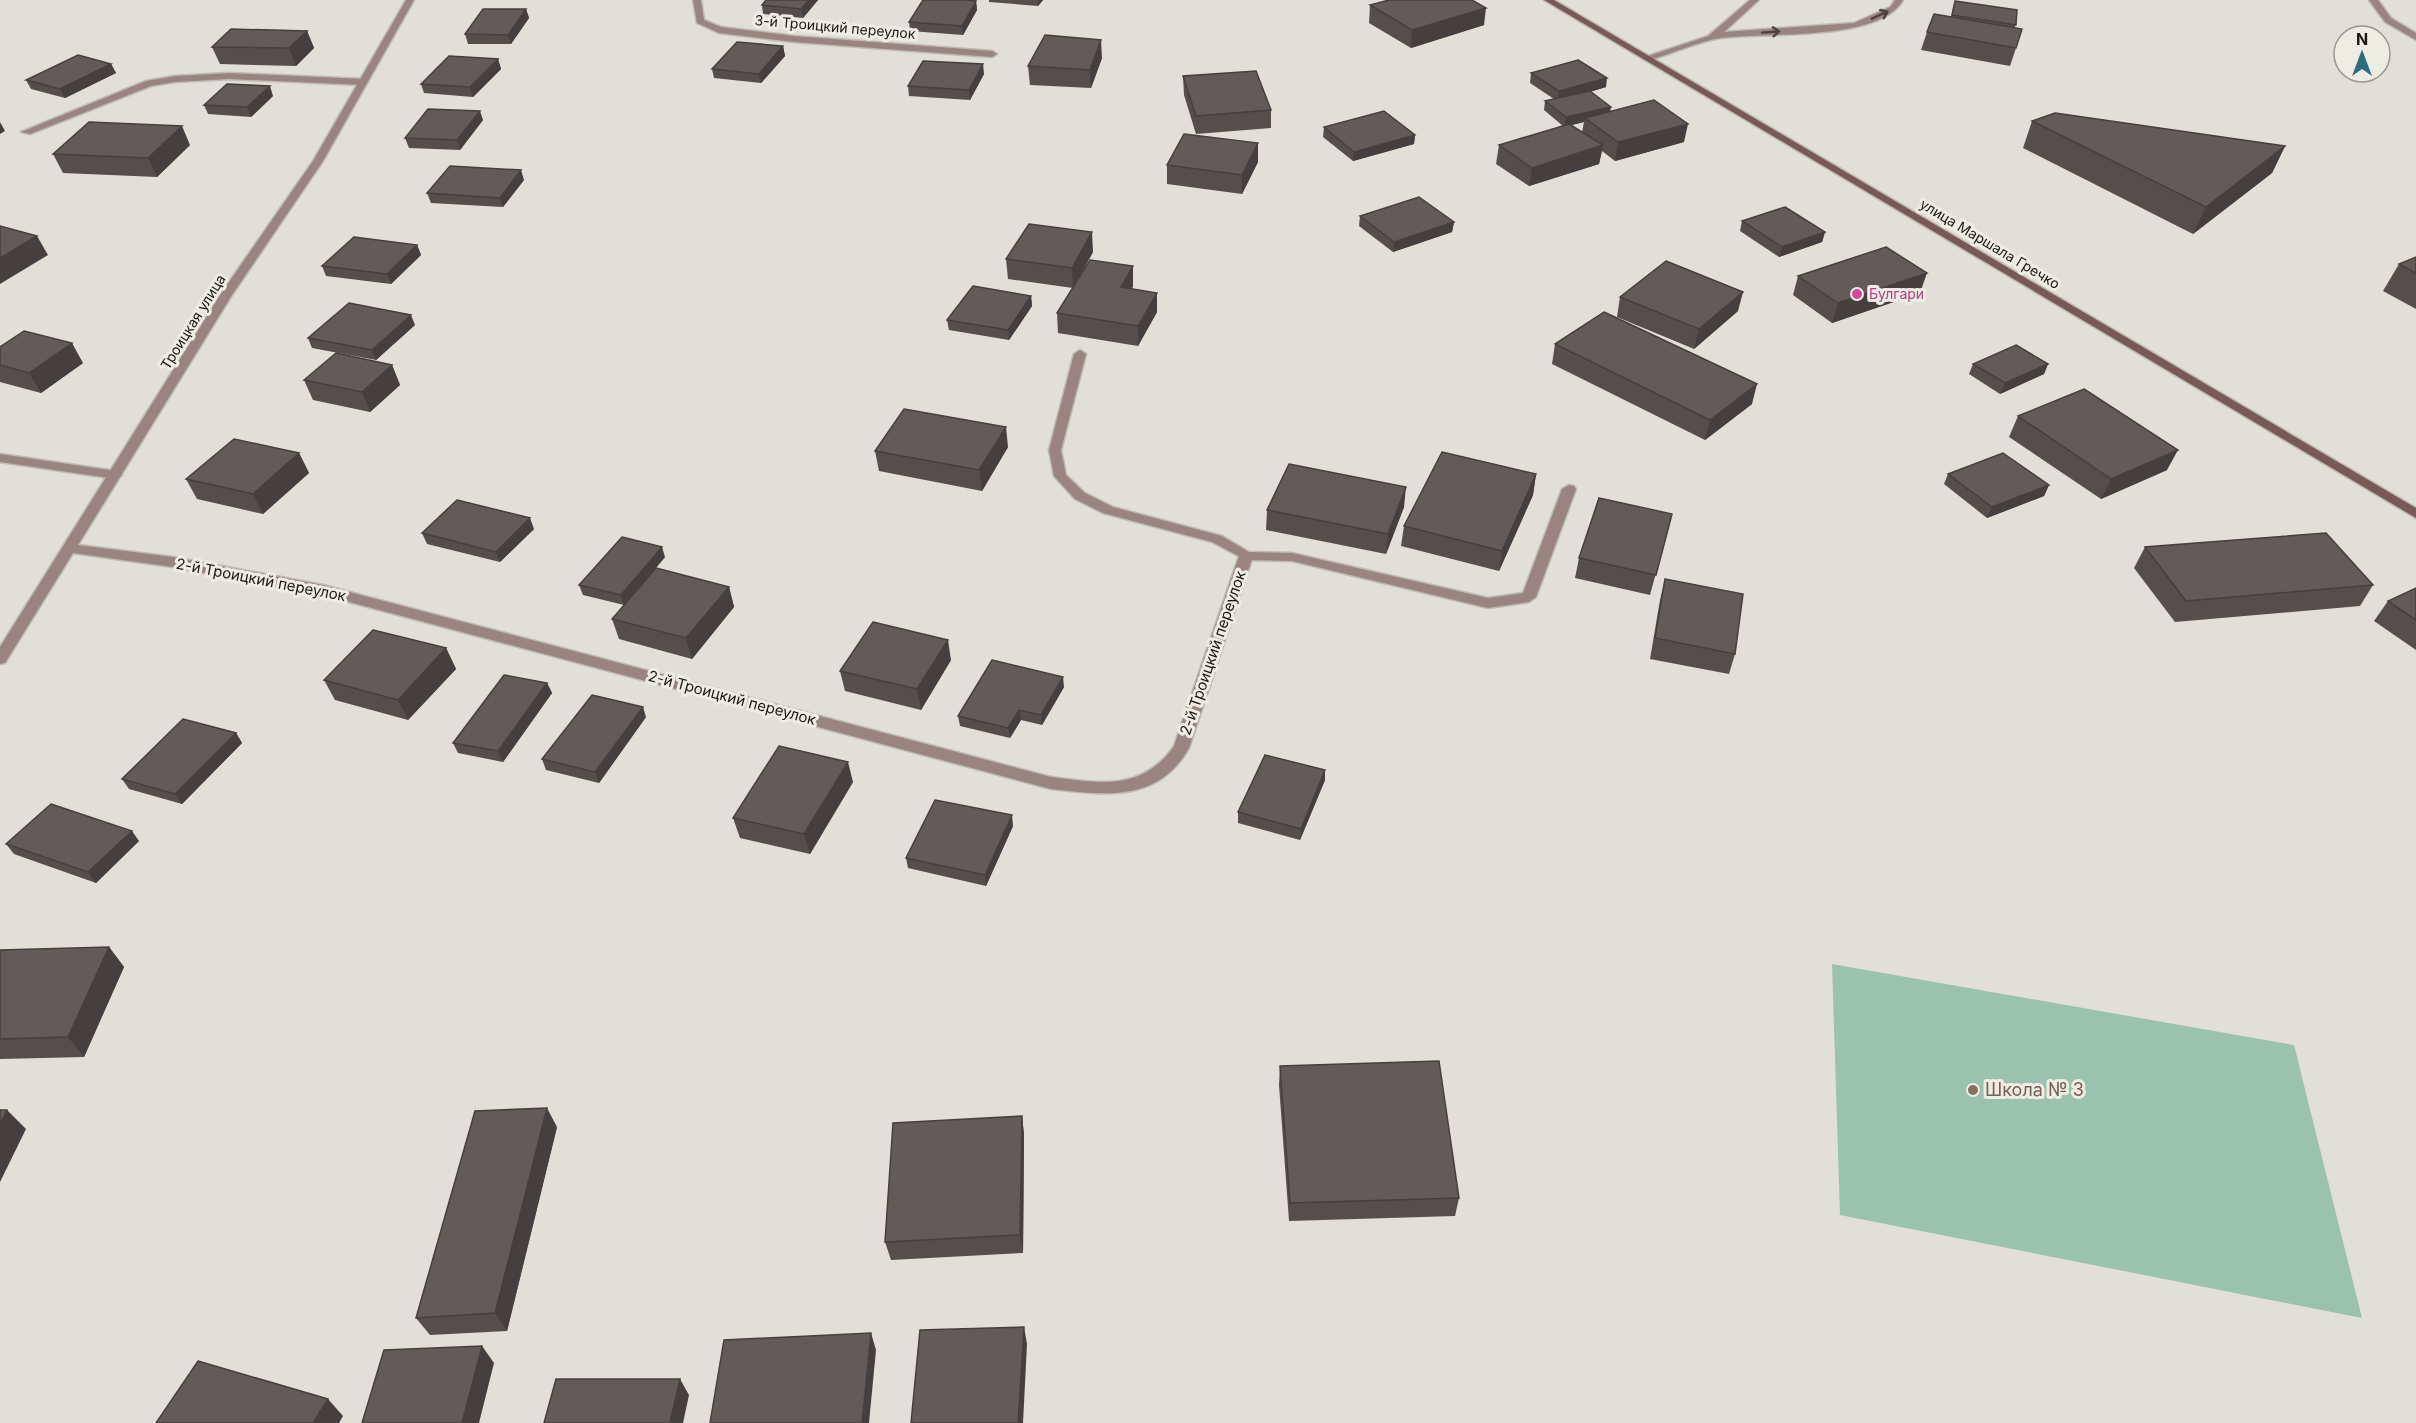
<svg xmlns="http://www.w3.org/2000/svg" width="2416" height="1423" font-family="Inter,sans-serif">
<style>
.green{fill:#9bc2ae}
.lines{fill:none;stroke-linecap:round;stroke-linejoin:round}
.service-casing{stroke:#bdbbb4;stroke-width:3}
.minor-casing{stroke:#bdbbb4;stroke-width:3}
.secondary-casing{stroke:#bdbbb4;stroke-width:3}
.service{fill:#9a8481;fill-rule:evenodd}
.minor{fill:#9a8481;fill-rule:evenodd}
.secondary{fill:#785956;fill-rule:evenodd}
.wall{fill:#554e4d;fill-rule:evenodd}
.shaded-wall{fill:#45403f}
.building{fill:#635b5a;stroke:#45403f;stroke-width:1.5}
.oneway{stroke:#4d4340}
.hotel-dot{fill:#d1479c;stroke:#efece4;stroke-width:2}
.education-dot{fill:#8d6e63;stroke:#efece4;stroke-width:2}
.labels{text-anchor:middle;stroke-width:6;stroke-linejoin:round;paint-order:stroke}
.far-street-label{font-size:14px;fill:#191815;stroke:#efece4}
.far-hotel-label{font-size:14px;fill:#b23c85;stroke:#efece4;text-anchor:start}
.street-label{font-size:15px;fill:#191815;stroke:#efece4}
.near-education-label{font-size:18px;fill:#785e54;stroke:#efece4;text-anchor:start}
</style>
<rect width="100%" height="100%" fill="#e1dfd7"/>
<polygon class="green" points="1832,964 2294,1045 2362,1318 1840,1215"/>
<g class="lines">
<defs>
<g id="service">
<polygon points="2369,0 2378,0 2391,18 2416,33 2416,40 2385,22"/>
<polygon points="229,73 363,79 368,82 363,85 229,79 175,82 151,86 30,134 21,132 146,81 175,76"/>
<polygon points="1080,350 1086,354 1061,450 1066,475 1085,493 1113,507 1222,536 1249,552 1292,553 1488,598 1523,593 1562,489 1569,485 1574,486 1576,489 1536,597 1529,602 1488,608 1292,561 1246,560 1212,542 1103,513 1075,499 1054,476 1049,450 1074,354"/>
<polygon points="0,454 116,471 122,475 116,479 0,462"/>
</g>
<g id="minor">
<path d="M406 0H414L323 161 232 295 78 545 173 557 323 585 1051 777C1099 783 1142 792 1174 746L1239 556 1241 553H1251L1253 556 1189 748C1158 803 1105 795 1051 789L323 595 173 567 73 553 5 663 0 664V647L220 295 313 161Z"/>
<polygon points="693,0 701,0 704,20 721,27 794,36 992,51 997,54 992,57 794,42 719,33 697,23"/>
<path d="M1750 0H1759L1724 32 1854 23 1890 7 1895 0H1903C1880 42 1765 32 1720 38 1698 42 1673 53 1650 60L1642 58 1708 36Z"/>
</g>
<polygon id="secondary" points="1544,0 1554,0 2416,508 2416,518"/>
</defs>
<use href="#service" class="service-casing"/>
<use href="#minor" class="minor-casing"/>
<use href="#secondary" class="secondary-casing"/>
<use href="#service" class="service"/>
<use href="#minor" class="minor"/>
<use href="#secondary" class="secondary"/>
</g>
<g class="wall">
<polygon points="766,0 818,0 803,18 763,14 762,5"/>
<polygon points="989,0 1043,0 1038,6 989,2"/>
<polygon points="976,1 977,10 963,35 910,31 909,22"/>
<polygon points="1955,1 2016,25 2014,28 2016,48 2010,66 1921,50 1927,32 1951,17"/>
<polygon points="1370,5 1484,25 1411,48 1369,23"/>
<polygon points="526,9 529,18 511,44 468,44 465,34"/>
<polygon points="307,31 314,48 296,66 220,64 212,47"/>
<polygon points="783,46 785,56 761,83 714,78 712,69"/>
<polygon points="1102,58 1091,88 1030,85 1028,66"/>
<polygon points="498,59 501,69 473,97 424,93 421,84"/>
<polygon points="111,64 116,73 65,98 31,89 26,80"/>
<path d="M1531 73 1606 87 1590 92 1610 111 1684 142 1615 161 1602 151 1599 164 1529 186 1496 164 1499 145 1563 126 1544 110 1545 101 1554 99 1530 83ZM1584 122 1582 132 1571 125Z"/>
<polygon points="984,74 970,100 909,96 908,86"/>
<polygon points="1183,76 1271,110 1271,128 1196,134 1184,95"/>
<polygon points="273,96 251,117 208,114 204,105"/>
<polygon points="483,120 460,150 409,148 405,138"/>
<polygon points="2032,121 2285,146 2272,173 2193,234 2023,148"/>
<polygon points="1324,127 1415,135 1414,144 1353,161 1323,137"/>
<polygon points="1258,143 1258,162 1242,194 1167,184 1167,165"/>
<polygon points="190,145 157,177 63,173 53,154"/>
<polygon points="524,180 503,207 431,203 427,193"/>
<polygon points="1360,216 1454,222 1452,232 1393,252 1359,226"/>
<polygon points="1742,221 1825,232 1822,242 1779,257 1740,231"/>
<polygon points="417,245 421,255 391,284 326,276 322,266"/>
<polygon points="1093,252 1073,288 1008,279 1006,259"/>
<polygon points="2416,257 2416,309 2383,291 2399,264"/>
<polygon points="1133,266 1133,286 1132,289 1157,312 1138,346 1058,333 1057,313"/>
<polygon points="1798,276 1920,293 1832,323 1793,295"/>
<polygon points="1031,296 1032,306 1009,340 949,330 947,320"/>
<polygon points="1620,297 1738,311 1694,349 1617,317"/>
<polygon points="415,325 376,360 312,348 308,338"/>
<polygon points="1555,344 1752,404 1705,440 1552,364"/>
<polygon points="0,347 83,363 41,393 0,382"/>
<polygon points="1973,364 2048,364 2044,374 2000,394 1969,374"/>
<polygon points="392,365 400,385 370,412 313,400 304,380"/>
<polygon points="2018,416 2167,470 2101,499 2009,437"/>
<polygon points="1008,447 982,491 879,471 875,451"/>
<polygon points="299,453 309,473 263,514 197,499 186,479"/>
<polygon points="1536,474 1533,495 1499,571 1401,546 1404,526"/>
<polygon points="1948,474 2049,485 2044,496 1987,518 1944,484"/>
<polygon points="1404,507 1386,554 1266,530 1267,510"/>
<polygon points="1672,514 1650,595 1575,578 1579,558"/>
<polygon points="534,529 500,562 427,544 422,533"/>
<polygon points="2145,547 2373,585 2360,606 2175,622 2134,568"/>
<polygon points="665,557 646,580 729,587 734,607 692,659 619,639 612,619 624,605 583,595 579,585"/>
<polygon points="1665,579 1735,654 1729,674 1650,659 1660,600"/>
<polygon points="2416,588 2416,650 2374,621 2388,601"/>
<polygon points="446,648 456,669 408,720 335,700 324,680"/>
<polygon points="951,660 921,710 845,691 840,671"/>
<polygon points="547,683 552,693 503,762 458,753 453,743"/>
<polygon points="1064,687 1042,725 1021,720 1010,738 960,726 958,716"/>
<polygon points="646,717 599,783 546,770 542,759"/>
<polygon points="236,733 242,743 182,804 129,789 122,779"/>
<polygon points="1325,770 1325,780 1300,840 1238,823 1238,812"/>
<polygon points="853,782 810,854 740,838 733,818"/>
<polygon points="1013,826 986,886 908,868 906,858"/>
<polygon points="139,841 96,883 14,854 6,844"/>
<polygon points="109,947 124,967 84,1057 0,1059 0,950"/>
<polygon points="1280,1066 1459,1198 1455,1216 1289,1221 1279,1085"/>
<polygon points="1022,1116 1024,1135 1023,1253 891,1260 885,1242"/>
<polygon points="557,1127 507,1331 430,1335 416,1318"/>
</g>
<g class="shaded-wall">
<polygon points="809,0 818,0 803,18 801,9"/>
<polygon points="1038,0 1043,0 1038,6"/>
<polygon points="976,1 977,10 963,35 962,26"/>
<polygon points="1486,8 1484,25 1411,48 1412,30"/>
<polygon points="526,9 529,18 511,44 508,35"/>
<polygon points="307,31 314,48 296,66 289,48"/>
<polygon points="1101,40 1102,58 1091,88 1090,70"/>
<polygon points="783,46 785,56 761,83 759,74"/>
<polygon points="498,59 501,69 473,97 470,87"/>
<polygon points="111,64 116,73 65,98 60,89"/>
<polygon points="983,64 984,74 970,100 969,90"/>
<polygon points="1607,78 1606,87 1558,101 1559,91"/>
<polygon points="270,86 273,96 251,117 247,107"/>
<polygon points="1611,107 1609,117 1585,118 1584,122 1564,127 1566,117"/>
<polygon points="480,111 483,120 460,150 457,140"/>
<polygon points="0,122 5,131 0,134"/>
<polygon points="1688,124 1684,142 1615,161 1618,142"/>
<polygon points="182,126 190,145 157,177 148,158"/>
<polygon points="1415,135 1414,144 1353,161 1354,152"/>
<polygon points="1258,143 1258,162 1242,194 1242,175"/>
<polygon points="1603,145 1599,164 1529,186 1532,168"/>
<polygon points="2285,146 2272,173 2193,234 2206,207"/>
<polygon points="521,170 524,180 503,207 500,198"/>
<polygon points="1454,222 1452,232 1393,252 1394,242"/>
<polygon points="1092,232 1093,252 1073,288 1072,268"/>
<polygon points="1825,232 1822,242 1779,257 1782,247"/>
<polygon points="37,236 48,255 0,284 0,258"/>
<polygon points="417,245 421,255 391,284 387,274"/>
<polygon points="1133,266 1133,286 1121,306 1121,287"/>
<polygon points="1927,273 1920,293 1832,323 1838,303"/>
<polygon points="1743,292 1738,311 1694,349 1699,329"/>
<polygon points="1157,293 1157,312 1138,346 1138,326"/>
<polygon points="1031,296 1032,306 1009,340 1008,330"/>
<polygon points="411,315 415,325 376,360 372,350"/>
<polygon points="72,343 83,363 41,393 29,373"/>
<polygon points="2048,364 2044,374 2000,394 2005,383"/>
<polygon points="392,365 400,385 370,412 362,392"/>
<polygon points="1757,384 1752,404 1705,440 1710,420"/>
<polygon points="1006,427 1008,447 982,491 979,470"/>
<polygon points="2178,450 2167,470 2101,499 2111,479"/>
<polygon points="299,453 309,473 263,514 253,494"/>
<polygon points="1536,474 1533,495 1499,571 1502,551"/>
<polygon points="2049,485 2044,496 1987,518 1992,507"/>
<polygon points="1406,487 1404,507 1386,554 1388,534"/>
<polygon points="530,518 534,529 500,562 496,552"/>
<polygon points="662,547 665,557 624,606 621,595"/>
<polygon points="729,587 734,607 692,659 686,638"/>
<polygon points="948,640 951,660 921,710 917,689"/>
<polygon points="446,648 456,669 408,720 398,700"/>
<polygon points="1063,677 1064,687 1042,725 1041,715"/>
<polygon points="547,683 552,693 503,762 498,751"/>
<polygon points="643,707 646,717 599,783 595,772"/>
<polygon points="1019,710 1021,720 1010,738 1008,728"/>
<polygon points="236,733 242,743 182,804 175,794"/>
<polygon points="848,762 853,782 810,854 804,834"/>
<polygon points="1325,770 1325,780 1300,840 1301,829"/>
<polygon points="1012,815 1013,826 986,886 985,875"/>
<polygon points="132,831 139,841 96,883 88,872"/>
<polygon points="109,947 124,967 84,1057 68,1037"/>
<polygon points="547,1108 557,1127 507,1331 495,1313"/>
<polygon points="7,1110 26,1129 0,1182 0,1125"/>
<polygon points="1022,1116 1024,1135 1023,1253 1020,1235"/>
<polygon points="1024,1327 1027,1344 1023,1423 1018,1423"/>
<polygon points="871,1333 876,1350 869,1423 862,1423"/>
<polygon points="482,1346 494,1363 479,1423 462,1423"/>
<polygon points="680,1379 689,1395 683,1423 670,1423"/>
<polygon points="328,1399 343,1416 339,1423 313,1423"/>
</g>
<g class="building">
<polygon points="766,0 809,0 801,9 762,5"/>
<polygon points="923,0 965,0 976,1 962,26 909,22"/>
<polygon points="1389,0 1472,0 1486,8 1412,30 1370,5"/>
<polygon points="1955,1 2017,10 2016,25 1952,15"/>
<polygon points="483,9 526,9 508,35 465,34"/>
<polygon points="1934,14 2022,29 2016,48 1927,32"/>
<polygon points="231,29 307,31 289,48 212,47"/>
<polygon points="1045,35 1101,40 1090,70 1028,66"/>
<polygon points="737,42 783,46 759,74 712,69"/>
<polygon points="78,55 111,64 60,89 26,80"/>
<polygon points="449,56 498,59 470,87 421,84"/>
<polygon points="1578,60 1607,78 1559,91 1531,73"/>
<polygon points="923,61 983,64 969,90 908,86"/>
<polygon points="1256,71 1271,110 1196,116 1183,76"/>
<polygon points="227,84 270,86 247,107 204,105"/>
<polygon points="1590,91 1611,107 1566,117 1545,101"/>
<polygon points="1654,100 1688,124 1618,142 1585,118"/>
<polygon points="428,109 480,111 457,140 405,138"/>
<polygon points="1384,111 1415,135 1354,152 1324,127"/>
<polygon points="2055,113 2285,146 2206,207 2032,121"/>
<polygon points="89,122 182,126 148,158 53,154"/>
<polygon points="1569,124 1603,145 1532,168 1499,145"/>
<polygon points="1184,134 1258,143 1242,175 1167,165"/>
<polygon points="450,166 521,170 500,198 427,193"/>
<polygon points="1419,197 1454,222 1394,242 1360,216"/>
<polygon points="1785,207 1825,232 1782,247 1742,221"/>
<polygon points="1029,224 1092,232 1072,268 1006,259"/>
<polygon points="0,226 37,236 0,258"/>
<polygon points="354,237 417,245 387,274 322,266"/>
<polygon points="1886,247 1927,273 1838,303 1798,276"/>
<polygon points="2416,257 2416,273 2399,264"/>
<polygon points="1090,260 1133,266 1121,287 1157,293 1138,326 1057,313"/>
<polygon points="1666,261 1743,292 1699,329 1620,297"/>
<polygon points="973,286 1031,296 1008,330 947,320"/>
<polygon points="349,303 411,315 372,350 308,338"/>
<polygon points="1604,312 1757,384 1710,420 1555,344"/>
<polygon points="24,331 72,343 29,373 0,365 0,347"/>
<polygon points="2016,345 2048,364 2005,383 1973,364"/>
<polygon points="336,353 392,365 362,392 304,380"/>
<polygon points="2084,389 2178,450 2111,479 2018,416"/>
<polygon points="904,409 1006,427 979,470 875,451"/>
<polygon points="234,439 299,453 253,494 186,479"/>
<polygon points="1442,452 1536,474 1502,551 1404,526"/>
<polygon points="2003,453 2049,485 1992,507 1948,474"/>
<polygon points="1289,464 1406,487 1388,534 1267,510"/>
<polygon points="1599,498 1672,514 1656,575 1579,558"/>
<polygon points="457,500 530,518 496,552 422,533"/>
<polygon points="2326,533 2373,585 2186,601 2145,547"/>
<polygon points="622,537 662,547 621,595 579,585"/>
<polygon points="656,568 729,587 686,638 612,619"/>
<polygon points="1665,579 1743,594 1735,654 1655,638"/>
<polygon points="2416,588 2416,620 2388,601"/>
<polygon points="873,622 948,640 917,689 840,671"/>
<polygon points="373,630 446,648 398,700 324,680"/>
<polygon points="992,660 1063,677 1041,715 1019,710 1008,728 958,716"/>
<polygon points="504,675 547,683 498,751 453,743"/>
<polygon points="592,695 643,707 595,772 542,759"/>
<polygon points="183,719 236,733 175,794 122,779"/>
<polygon points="779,746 848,762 804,834 733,818"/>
<polygon points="1265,755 1325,770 1301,829 1238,812"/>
<polygon points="935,800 1012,815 985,875 906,858"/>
<polygon points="51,804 132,831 88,872 6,844"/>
<polygon points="109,947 68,1037 0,1039 0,950"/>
<polygon points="1439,1061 1459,1198 1290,1203 1280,1066"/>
<polygon points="547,1108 495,1313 416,1318 475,1111"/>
<polygon points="0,1110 7,1110 0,1125"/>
<polygon points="1022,1116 1020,1235 885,1242 893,1123"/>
<polygon points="1024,1327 1018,1423 911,1423 920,1330"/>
<polygon points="871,1333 862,1423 710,1423 724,1340"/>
<polygon points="482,1346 462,1423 362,1423 384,1350"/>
<polygon points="198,1361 328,1399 313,1423 156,1423"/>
<polygon points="556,1379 680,1379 670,1423 544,1423"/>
</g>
<defs><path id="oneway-shaft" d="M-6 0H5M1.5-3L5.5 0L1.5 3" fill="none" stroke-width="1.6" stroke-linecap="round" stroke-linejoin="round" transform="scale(1.5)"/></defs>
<g class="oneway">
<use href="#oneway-shaft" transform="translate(1880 15) rotate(-24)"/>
<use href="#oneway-shaft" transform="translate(1771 32) rotate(-4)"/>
</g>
<circle class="hotel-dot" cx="1857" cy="294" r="6"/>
<circle class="education-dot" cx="1973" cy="1090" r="6"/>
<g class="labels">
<g class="far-street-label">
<text transform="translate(835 27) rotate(5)" y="5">3-й Троицкий переулок</text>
<text transform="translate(1990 244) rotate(31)" y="5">улица Маршала Гречко</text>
<text transform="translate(193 322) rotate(-58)" y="5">Троицкая улица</text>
</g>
<g class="far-hotel-label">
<text x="1869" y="299">Булгари</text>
</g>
<g class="street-label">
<text transform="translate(261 580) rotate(11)" y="5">2-й Троицкий переулок</text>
<text transform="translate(1213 653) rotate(-71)" y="5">2-й Троицкий переулок</text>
<text transform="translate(732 698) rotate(15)" y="5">2-й Троицкий переулок</text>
</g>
<g class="near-education-label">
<text x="1985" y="1096">Школа № 3</text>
</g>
</g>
<g transform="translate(2362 54)"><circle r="28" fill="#efece4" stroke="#999791" stroke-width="1.5"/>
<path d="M0-4.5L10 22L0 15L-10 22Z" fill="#2a6d7f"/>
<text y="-9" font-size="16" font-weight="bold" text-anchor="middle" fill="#191815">N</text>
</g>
</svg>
